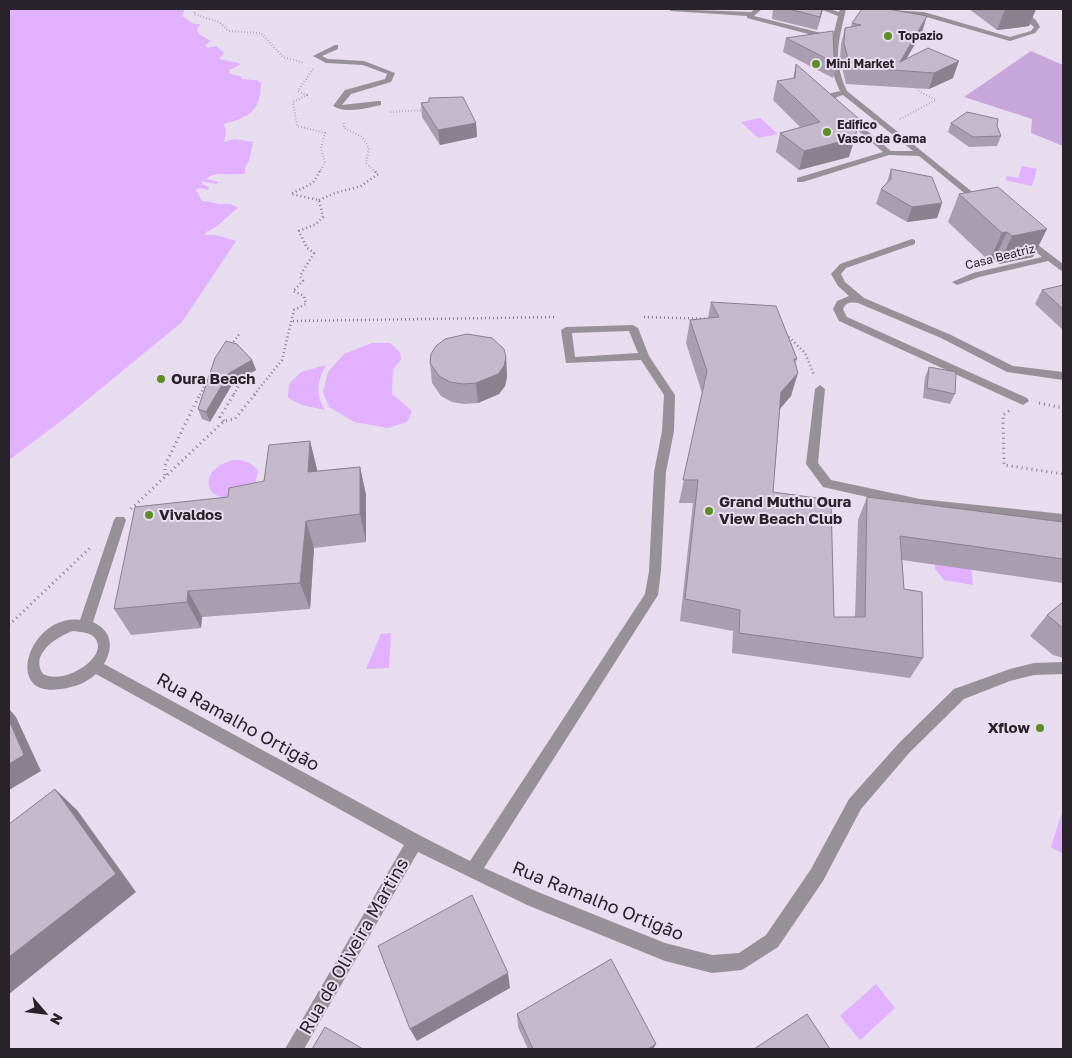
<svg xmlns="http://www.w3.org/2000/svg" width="1072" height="1058" font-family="'Golos Text',sans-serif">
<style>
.green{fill:#c8a6dc}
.water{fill:#e1b0fe}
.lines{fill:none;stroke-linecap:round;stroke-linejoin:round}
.path-far2{stroke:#867e8b;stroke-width:2;stroke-dasharray:0.5 2.5;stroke-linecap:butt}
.path-far1{stroke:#867e8b;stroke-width:2.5;stroke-dasharray:1 3;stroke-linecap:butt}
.path{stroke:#867e8b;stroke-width:3;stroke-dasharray:1 4;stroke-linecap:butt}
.minor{fill:#969199;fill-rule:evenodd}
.wall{fill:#a99eaf}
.shaded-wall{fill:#89818e}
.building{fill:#c4b8cb;stroke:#89818e}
.poi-dot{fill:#5a8d24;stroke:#e8dcef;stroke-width:2}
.labels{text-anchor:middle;stroke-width:4;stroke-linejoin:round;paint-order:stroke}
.far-poi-label{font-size:12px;font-weight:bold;fill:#28232a;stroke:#e8dcef;text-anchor:start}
.far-street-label{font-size:12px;fill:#28232a;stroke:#e8dcef}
.poi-label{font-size:15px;font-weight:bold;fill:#28232a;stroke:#e8dcef;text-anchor:start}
.near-street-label{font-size:18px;fill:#28232a;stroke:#e8dcef}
</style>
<rect width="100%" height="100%" fill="#e8dcef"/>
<polygon class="green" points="1031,51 1063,65 1063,146 1031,133 1032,119 964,97"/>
<g class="water">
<path d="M9 9H185L182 16 194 24H200L197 30 199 34 211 41 205 45 208 48 216 46 224 53 219 59 239 63 240 65 229 70 230 74 240 76 242 79 257 80 261 83C261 112 248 117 224 124L226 133 224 142 234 139 253 142 249 161 245 167V173C233 177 215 170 206 179L219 182 216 184 202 181V184L209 187 208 190 200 188 196 190 202 201C208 201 213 203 219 204 227 205 230 202 238 208 227 215 219 228 206 232L205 235H215L236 241 182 322 65 418 9 460Z"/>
<polygon points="760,118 778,134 758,138 741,122"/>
<polygon points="1022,166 1037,169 1032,186 1005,180 1007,176 1018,178"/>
<polygon points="372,343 390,343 400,352 401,360 393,369 392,394 412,411 407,422 388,428 354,422 329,407 323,392 328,372 344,354"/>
<path d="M326 365C317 381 315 394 325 410L302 405 288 398 289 384 301 372Z"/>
<path d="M234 460C244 460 252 462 258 471L255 484C249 488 241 494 235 496 205 505 195 469 234 460Z"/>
<polygon points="935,558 971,564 973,585 944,580 935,569"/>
<polygon points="391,633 389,668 366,669 381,634"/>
<polygon points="1063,809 1063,854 1051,847"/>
<polygon points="876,984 895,1008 860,1040 840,1016"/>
</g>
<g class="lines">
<g class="path-far2">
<polyline points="195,9 194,14 219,22 229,31 261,33 283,57 304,63"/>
<polyline points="313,69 298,91 307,95 293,102 297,126 325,133 321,148 325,163 319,173"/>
<polyline points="390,112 424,110"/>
<polyline points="900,119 936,100 920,92 914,85"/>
<polyline points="344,123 344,128 362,137 369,148 366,163 376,173"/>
</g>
<g class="path-far1">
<polyline points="319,200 335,193 361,186 378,174 375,171"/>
<polyline points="644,317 710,319"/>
<polyline points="293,321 557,317"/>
<polyline points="786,334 805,353 814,375"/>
<polyline points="231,345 240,333"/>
<polyline points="232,385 239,386 233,395"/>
<polyline points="200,395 210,375"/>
<polyline points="254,395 282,360 294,310 306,304 304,296 293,291 303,281 300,276 314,253 307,248 299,231 316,224 323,217 319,200 291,194 313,183 320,171"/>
</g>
<g class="path">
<polyline points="1039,403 1063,408"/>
<polyline points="1009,411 1003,415 1004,465 1063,474"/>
<polyline points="224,421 220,417 234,394"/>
<polyline points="165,475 165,465 200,394"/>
<polyline points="131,509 224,421 235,419 255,394"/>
<polyline points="9,625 92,546"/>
</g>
<g class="minor">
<path d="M668 9 751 12 755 9H762L754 16 833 36 838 16 820 9H829L839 12 840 9H846C839 41 832 59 847 91L986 203 985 205H979L919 156 889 155 803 182H797V178L883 152 824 101 831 93 840 91C832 74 829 59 832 40L747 18V16L671 11ZM843 95 913 151H891L832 101 837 97Z"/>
<path d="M868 9 924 12 1010 37 1031 31 1034 27 1012 9C1022 8 1036 17 1040 27L1035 33 1010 41 923 16 871 11Z"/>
<path d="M335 45H338V49L322 56 328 59 364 61 395 73 391 82 351 94 342 105 378 101H381V105C367 108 345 114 333 106L345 90 385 79 387 74 363 65 326 63 313 56Z"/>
<polygon points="1025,235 1063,264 1063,272 1048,261 979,277 957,285 952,282 973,273 1042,257 1022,240 1022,236"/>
<path d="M912 239 915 240V244L846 268 841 274 845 282 864 298 949 334 1013 366 1063 372V380L1007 372 941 338 858 303C851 302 846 302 843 309L847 317 1027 398 1029 401 1023 405 839 321 833 309 837 301 849 296 838 286 831 274 840 264Z"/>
<path d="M633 325 638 328 649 356 675 395 674 431 666 472 661 571 658 595 484 868 538 892 665 943 712 955 739 953 766 935 811 869 849 799 900 742 954 689 1010 669 1034 663 1063 662V674L1034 675 1010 681 964 699 910 752 861 809 823 881 778 947 742 970 712 973 665 961 527 905 418 852 304 1049H285L404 845 96 674C86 683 75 687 61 689 1 699 30 613 80 620L114 520 116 517H124L126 520 93 622C112 631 114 647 104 664L421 836 470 861 645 594 649 571 654 472 662 431 664 395 641 360 566 363 561 330 566 327ZM629 331 638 353 575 357 572 333ZM73 631C80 632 90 632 95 638 110 656 65 686 43 674 29 654 58 636 73 631Z"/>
<polygon points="820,385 825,389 818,463 831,480 920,499 1063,514 1063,524 920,509 823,487 806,464 815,389"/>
</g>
</g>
<g class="wall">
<polygon points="773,9 823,9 817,30 772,19"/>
<polygon points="969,9 1036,9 1029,26 997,30"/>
<polygon points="852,23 922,32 906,59 953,78 929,89 846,84 840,59 841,44 845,28 851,27"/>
<polygon points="786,38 834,56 837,64 833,78 783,52"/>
<polygon points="796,64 849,157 799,170 776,152 780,133 801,128 773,100 777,81 793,79"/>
<polygon points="421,103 476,123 477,137 440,145 422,117"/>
<polygon points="951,123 997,126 1001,136 997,146 969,147 948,132"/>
<polygon points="891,169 942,203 937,218 907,222 876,204 881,189 887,182"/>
<polygon points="998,187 1033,257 999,264 994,260 989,261 948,222 959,194"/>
<polygon points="1063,285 1063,330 1035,304 1042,290"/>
<polygon points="711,302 797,359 795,364 791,396 780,409 773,492 834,617 855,617 858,520 867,497 1063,522 1063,583 902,560 904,589 923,658 910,678 732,653 733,631 680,621 693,503 679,503 702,393 686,343 690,320 708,318"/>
<polygon points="506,357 507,377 505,386 499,394 478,403 464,404 452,402 441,396 432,383 430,363"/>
<polygon points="252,360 256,370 233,383 210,422 202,419 198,409"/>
<polygon points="929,367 955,394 950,404 923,398 925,377"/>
<polygon points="310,441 317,471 360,467 366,495 366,542 314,548 310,609 202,617 201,628 131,635 114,609 228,497 264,481"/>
<polygon points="1063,602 1063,658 1053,655 1030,636 1047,615"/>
<polygon points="517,1014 656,1044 653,1049 528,1049 518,1027"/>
</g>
<g class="shaded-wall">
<polygon points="822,9 823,9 817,30 820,17"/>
<polygon points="1005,9 1036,9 1029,26 997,30"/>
<polygon points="927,16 922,32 900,70 900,62"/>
<polygon points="959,61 953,78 929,89 934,73"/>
<polygon points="476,123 477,137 440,145 438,130"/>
<polygon points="855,138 849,157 799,170 804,151"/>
<polygon points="942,203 937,218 907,222 912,207"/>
<polygon points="1047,229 1033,257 999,264 1012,236"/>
<polygon points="1007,232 994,260 989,261 1002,233"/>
<polygon points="506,357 507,377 505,386 499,394 478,403 476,383"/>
<polygon points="252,360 256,370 233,383 210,422 206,412 229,373"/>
<polygon points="798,373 791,396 774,415 781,392"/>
<polygon points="310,441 317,469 316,500 308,472"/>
<polygon points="360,467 366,495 366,542 360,514"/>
<polygon points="306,521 314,548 310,609 300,583"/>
<polygon points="188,591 202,617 201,628 187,602"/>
<polygon points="9,709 16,717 41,771 9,790"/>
<polygon points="55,789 77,810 136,892 9,994 9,957"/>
<polygon points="508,973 510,988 417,1041 410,1029"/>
<polygon points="656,1044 653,1049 648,1049"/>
</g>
<g class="building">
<polygon points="789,9 822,9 820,17"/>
<polygon points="862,9 888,9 927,16 900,62 928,48 959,61 934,73 850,67 844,43 845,28 861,25 852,23"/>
<polygon points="833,31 834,56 837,64 786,38"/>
<polygon points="796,64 859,119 855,138 804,151 780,133 820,122 777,81 795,78"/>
<polygon points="463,97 476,123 438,130 421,103 429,102 429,98"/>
<polygon points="967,112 998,119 997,126 1001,136 973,137 951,123"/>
<polygon points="891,169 932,177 942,203 912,207 881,189 891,179"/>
<polygon points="998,187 1047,229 1012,236 1007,232 1002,233 959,194"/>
<polygon points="1063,285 1063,309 1042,290"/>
<polygon points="711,302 776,306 797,359 794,359 798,373 781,392 773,492 831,500 834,617 865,617 867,497 1063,522 1063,559 900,536 904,589 922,592 923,658 739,633 740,610 685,599 698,480 683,480 707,371 690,320 719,317"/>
<polygon points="467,334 492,338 504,349 506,357 504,366 498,374 476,383 463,384 450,382 439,376 430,363 431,354 436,346 445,339"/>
<polygon points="226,341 237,344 252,360 229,373 206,412 198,409 215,358"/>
<polygon points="929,367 956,372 955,394 927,388"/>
<polygon points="310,441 308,472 360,467 360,514 306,521 300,583 188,591 187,602 114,609 135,507 228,497 229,488 264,481 269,445"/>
<polygon points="1063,602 1063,628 1047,615"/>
<polygon points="9,720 24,755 9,764"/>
<polygon points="55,789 116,874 9,957 9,824"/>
<polygon points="472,895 508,973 410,1029 378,946"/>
<polygon points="611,959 656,1044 648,1049 533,1049 517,1014"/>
<polygon points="807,1014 830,1049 754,1049"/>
<polygon points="325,1027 363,1049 312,1049"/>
</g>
<g class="poi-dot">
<circle cx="888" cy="36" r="5"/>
<circle cx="816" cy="64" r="5"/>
<circle cx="827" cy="132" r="5"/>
<circle cx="161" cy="379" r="5"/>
<circle cx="709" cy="511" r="5"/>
<circle cx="149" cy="515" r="5"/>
<circle cx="1040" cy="728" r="5"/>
</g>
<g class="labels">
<g class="far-poi-label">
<text x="898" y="40">Topazio</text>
<text x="826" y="68">Mini Market</text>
<text x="837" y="129">Edifico<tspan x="837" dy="14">Vasco da Gama</tspan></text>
</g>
<g class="far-street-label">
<text transform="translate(1000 257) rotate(-14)" y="4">Casa Beatriz</text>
</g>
<g class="poi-label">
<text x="171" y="384">Oura Beach</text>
<text x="719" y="507">Grand Muthu Oura<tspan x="719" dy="17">View Beach Club</tspan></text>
<text x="159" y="520">Vivaldos</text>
<text x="1030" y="733" text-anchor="end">Xflow</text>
</g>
<g class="near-street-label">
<text transform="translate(238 722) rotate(29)" y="6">Rua Ramalho Ortigão</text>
<text transform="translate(598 901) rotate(22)" y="6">Rua Ramalho Ortigão</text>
<text transform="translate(354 946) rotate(-60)" y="6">Rua de Oliveira Martins</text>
</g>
</g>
<rect width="1072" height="1058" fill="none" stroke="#28232a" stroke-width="20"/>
<g transform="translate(45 1013) rotate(118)" stroke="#e8dcef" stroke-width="4" paint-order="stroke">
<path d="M0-4L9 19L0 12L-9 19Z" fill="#28232a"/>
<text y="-8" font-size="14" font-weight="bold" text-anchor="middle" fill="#28232a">N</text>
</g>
</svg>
